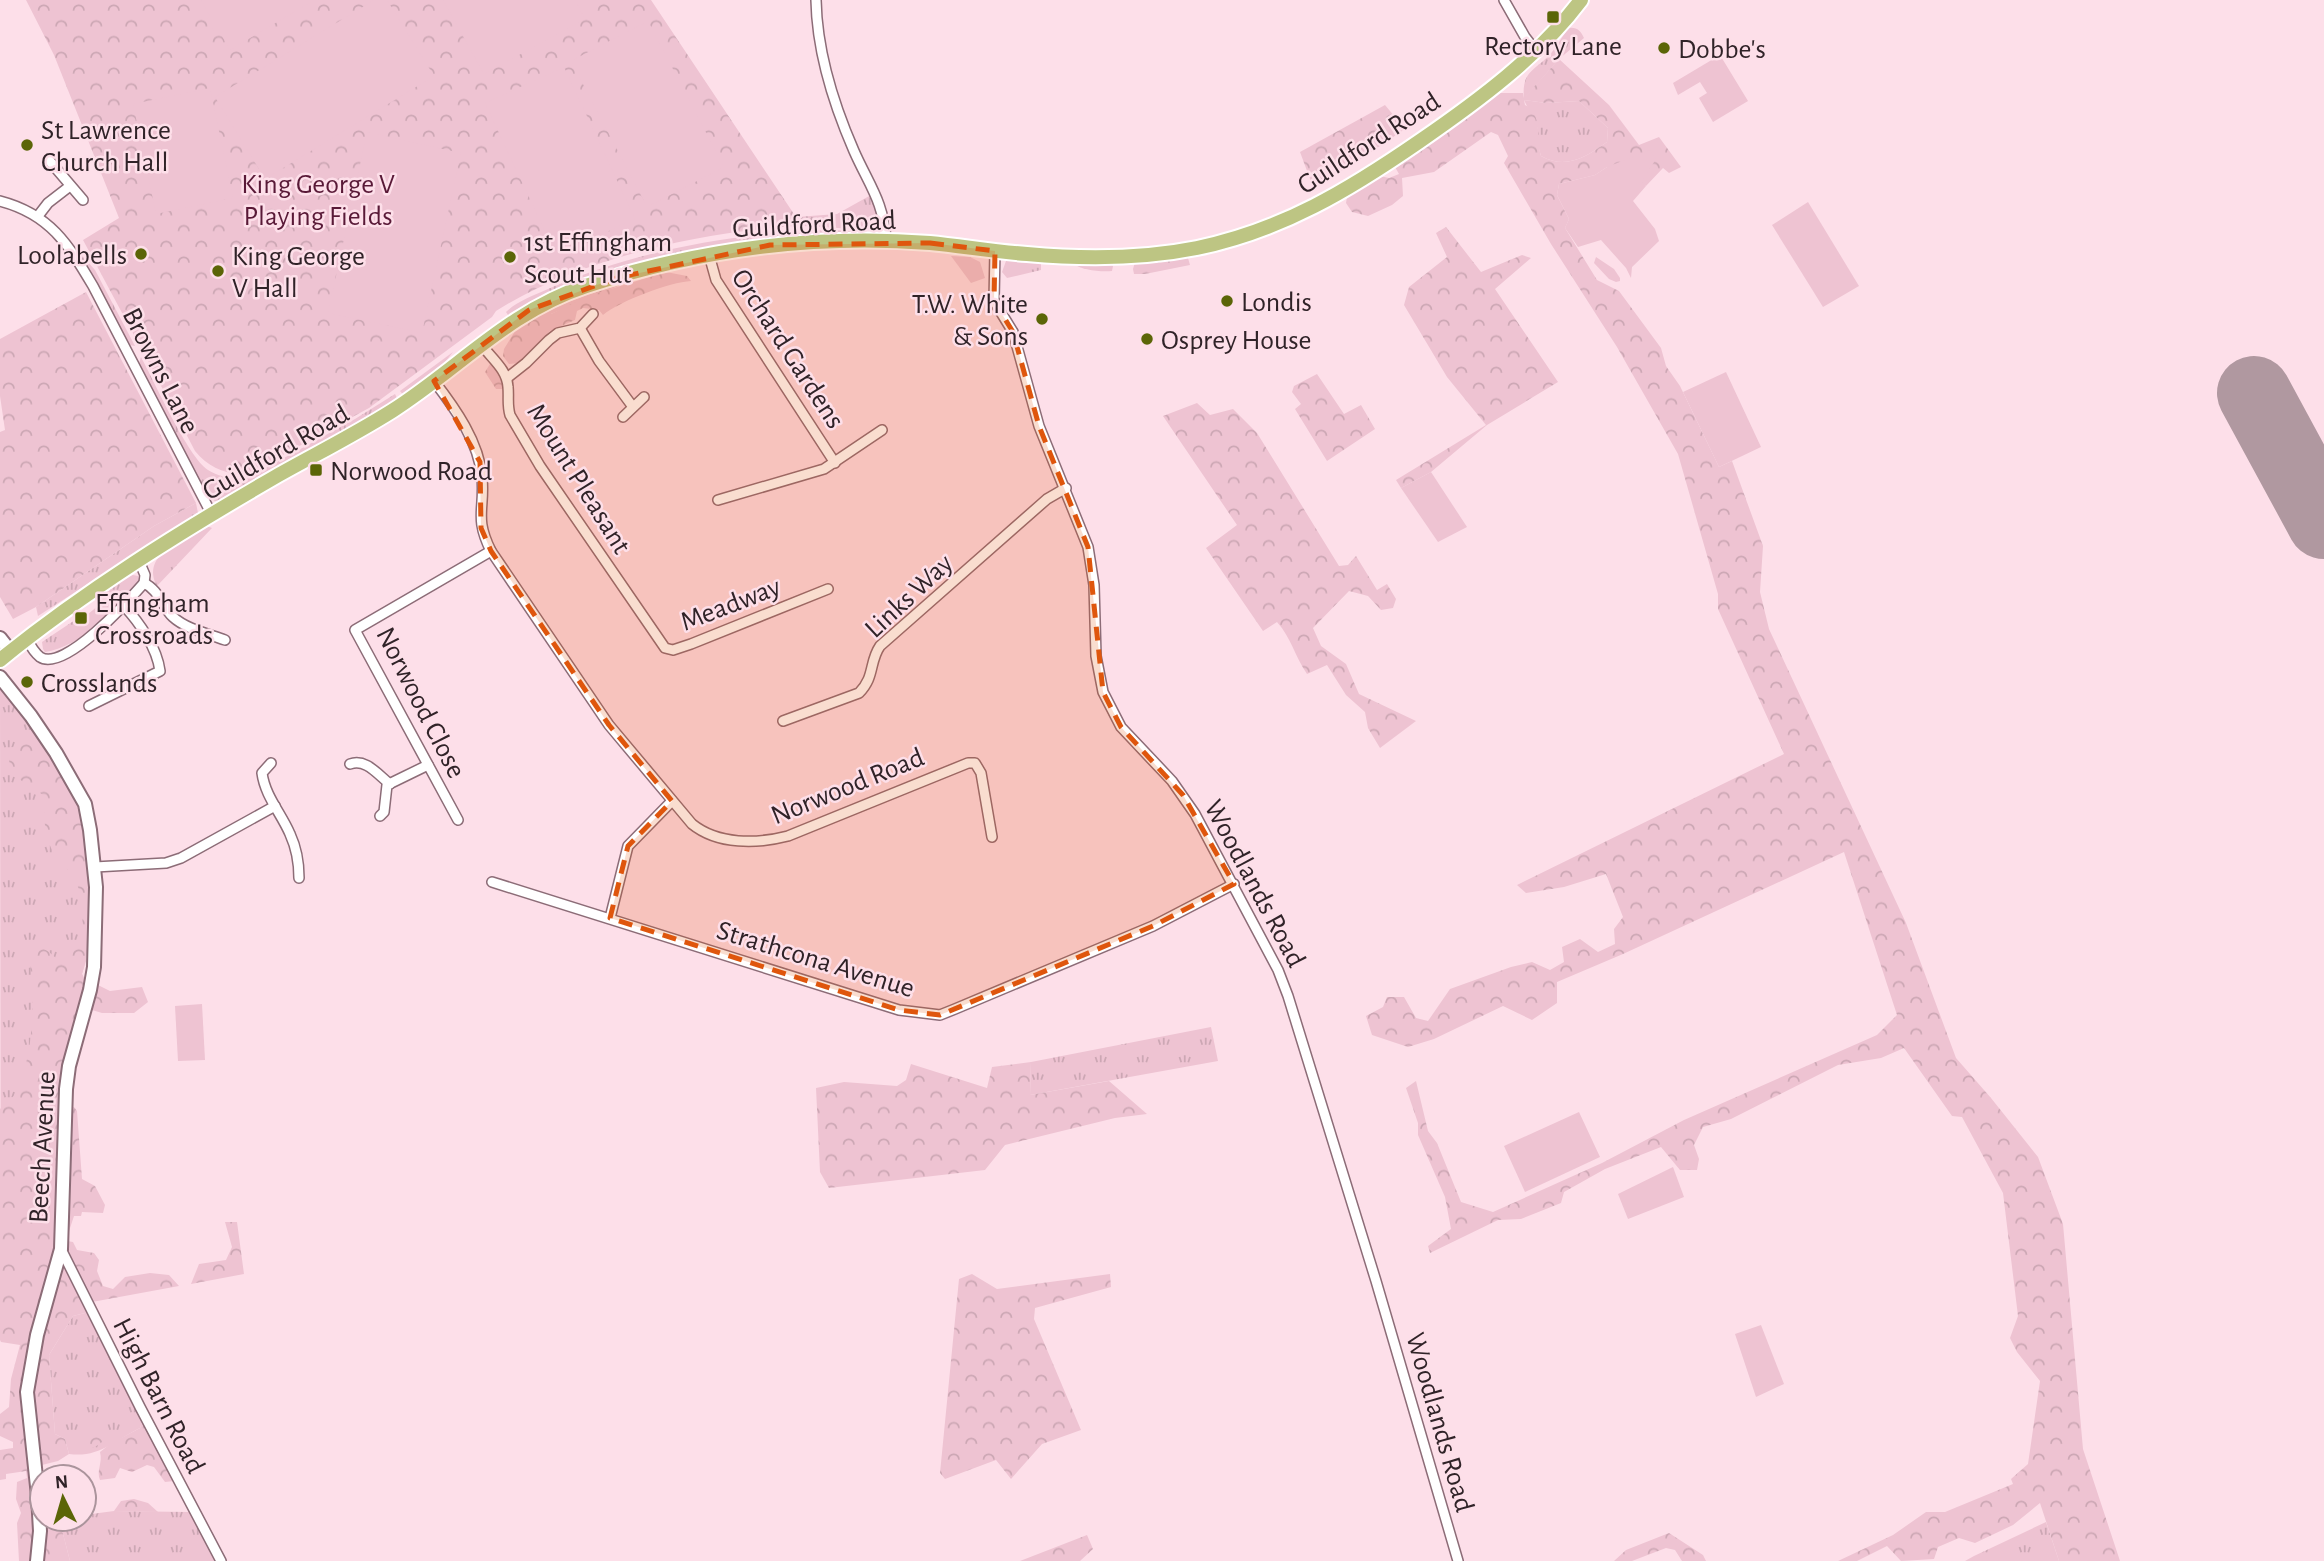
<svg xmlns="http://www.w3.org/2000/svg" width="2324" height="1561" font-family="'Alegreya Sans',sans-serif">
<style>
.grass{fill:url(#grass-tufts)}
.forest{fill:url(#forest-crowns);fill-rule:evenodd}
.garden{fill:#eec3d2}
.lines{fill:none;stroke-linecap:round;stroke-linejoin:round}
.runway{stroke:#b098a0;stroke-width:74}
.street-casing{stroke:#8c6c77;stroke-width:12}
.secondary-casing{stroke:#8c6c77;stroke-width:16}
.primary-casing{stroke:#fff;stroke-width:18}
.street{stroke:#fff;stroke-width:9}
.secondary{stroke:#fff;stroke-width:12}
.primary{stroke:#bdc583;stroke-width:14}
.marked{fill:#df560d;fill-opacity:0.2;stroke:#df560d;stroke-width:5;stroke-dasharray:14 9;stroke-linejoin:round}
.poi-dot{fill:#5b6507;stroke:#fddfe9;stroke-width:2.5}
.labels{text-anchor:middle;stroke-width:5;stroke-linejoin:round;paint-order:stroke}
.poi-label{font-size:28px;fill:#302328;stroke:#fddfe9;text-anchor:start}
.street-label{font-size:28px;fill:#302328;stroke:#fddfe9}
.park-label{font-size:28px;fill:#591937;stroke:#fddfe9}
</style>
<defs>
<pattern id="grass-tufts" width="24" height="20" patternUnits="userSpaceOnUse" patternTransform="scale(1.75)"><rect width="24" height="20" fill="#eec3d2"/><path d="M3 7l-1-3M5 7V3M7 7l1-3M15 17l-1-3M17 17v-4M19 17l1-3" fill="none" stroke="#cca7b4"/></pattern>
<pattern id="forest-crowns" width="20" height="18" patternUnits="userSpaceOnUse" patternTransform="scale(1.75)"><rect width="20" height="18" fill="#eec3d2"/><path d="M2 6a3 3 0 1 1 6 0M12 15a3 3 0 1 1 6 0" fill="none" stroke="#cca7b4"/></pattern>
</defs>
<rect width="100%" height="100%" fill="#fddfe9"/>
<g class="grass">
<path d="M1569 28C1577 27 1581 31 1584 38L1559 59 1524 99C1521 70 1536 71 1552 52 1558 45 1562 36 1569 28Z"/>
<path d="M1524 100 1546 103 1579 101 1608 128 1607 142C1586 157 1566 170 1541 156L1537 142 1538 129Z"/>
<path d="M871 195C876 205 877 214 876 226L873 230 802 226 797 217 837 214Z"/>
<path d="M832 230 870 232 864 234 760 240 513 315H508L506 312C516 302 534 295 548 289 633 251 738 232 832 230Z"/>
<polygon points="79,252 95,270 135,346 129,345"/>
<polygon points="951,256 970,257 980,262 985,278 971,283"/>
<polygon points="1596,257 1614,269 1620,278 1620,281 1616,282 1609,279 1594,263"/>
<polygon points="1011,260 1041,263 1041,270 1007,278 1002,272 1006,261"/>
<path d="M1072 263H1110L1113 266 1112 271C1099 272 1081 270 1072 263Z"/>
<path d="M623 284 517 328 513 333 497 344 499 338C542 312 575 297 623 284Z"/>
<polygon points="453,352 442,366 404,396 400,391"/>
<path d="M141 357C154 381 188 457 208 470 219 477 232 479 245 478L209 498 139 364Z"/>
<polygon points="395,394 398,400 336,437 262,474 222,502 213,500 226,490 355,419"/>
<polygon points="196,503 198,513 38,616 36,607 154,526"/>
<path d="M207 526 212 528 157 586C140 554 184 539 207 526Z"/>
<path d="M133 575 138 576 139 580C122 609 79 647 45 652L43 649 42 642 78 618 81 620 99 605 97 599 126 577Z"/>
<path d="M0 686C32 723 65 766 81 812L86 961 82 974 87 984 63 1068 60 1096 61 1150 56 1198 1 1342Z"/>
<polygon points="1211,1027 1218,1061 1030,1095 1031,1062"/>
<path d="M89 1312 143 1419 140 1428C114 1441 99 1458 69 1454L65 1439 55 1434 49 1355 73 1316Z"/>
<polygon points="114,1511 189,1512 215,1561 70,1561 60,1522 70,1519 84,1519 84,1515"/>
<polygon points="2046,1522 2059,1561 1965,1561 1974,1556"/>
</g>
<g class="forest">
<path d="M26 0H651L802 226C705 230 578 259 496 311L492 317 369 408 250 473C227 476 209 468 195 451L148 361 149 355 142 341 136 339 83 240 119 218 54 55Z"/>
<path d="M1559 59 1609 105 1639 145 1659 137 1681 167 1669 173 1663 168 1646 186 1641 182 1607 167 1595 175 1559 184 1557 195 1569 219 1565 228 1597 280 1619 291 1661 348 1666 366 1680 386 1719 467 1732 461 1763 546 1760 592 1769 629 1906 923 1956 1058 1991 1098 2038 1157 2063 1224 2083 1449 2120 1561H2059L2040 1503 2013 1525 1975 1543 1959 1538 1938 1547 1934 1559 1901 1561 1887 1546 1857 1561H1838L1893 1535 1926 1512H1945L2013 1484 2011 1479 2028 1464 2040 1381 2017 1352 2010 1338 2018 1316 2003 1193 1962 1117 1952 1116 1904 1048 1881 1058 1838 1065 1731 1119 1703 1127 1694 1145 1699 1159 1697 1170H1680L1661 1147 1605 1169 1564 1192 1561 1203 1521 1219 1498 1220 1430 1253 1428 1246 1451 1229 1445 1197 1418 1135V1123L1406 1088 1416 1081 1428 1131 1437 1143 1461 1202 1493 1212 1602 1163 1684 1120 1877 1035 1897 1015 1844 852 1623 954 1557 982V1003L1532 1020 1503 1006 1434 1039 1408 1047 1372 1035 1366 1016 1383 1007 1387 997H1404L1416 1018 1428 1021 1450 989 1511 967 1532 962 1550 970 1564 962 1562 947 1580 939 1598 952 1615 944 1614 929 1623 917 1606 874 1564 887 1526 893 1517 885 1784 754 1718 609V594L1678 454 1617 347 1551 244 1504 163 1508 156 1498 135 1491 132 1434 172 1402 178 1403 196 1392 205 1368 216 1352 212 1346 203 1347 197 1380 176 1389 178 1399 174 1395 167 1500 93H1523L1524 98ZM1524 100 1546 103 1579 101 1608 128 1607 142C1586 157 1566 170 1541 156 1536 139 1543 114 1525 105Z"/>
<polygon points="1385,105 1405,129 1352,165 1313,187 1300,152"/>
<polygon points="1446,227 1481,272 1522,255 1531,258 1495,289 1558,382 1487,425 1431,472 1401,488 1396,480 1486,425 1447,377 1404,305 1409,287 1447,257 1436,233"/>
<polygon points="1184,256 1188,258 1190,265 1145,274 1134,274 1133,269 1135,262"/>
<path d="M666 272 687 276 691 281C670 282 620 301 603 315L599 310 583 308 577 311 575 320 550 331 519 363 509 364 503 356 504 349 517 328 542 313 551 314 588 296Z"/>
<polygon points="86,292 196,503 154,526 36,607 13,619 0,597 0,432 5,430 0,396 0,339"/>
<polygon points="490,364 502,375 505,382 502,389 496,389 485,372"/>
<polygon points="1317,374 1344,414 1361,405 1375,429 1327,461 1295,409 1301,404 1292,392 1294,386"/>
<path d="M1197 403 1210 415 1233 409 1257 433 1339 566 1348 565 1356 556 1377 590 1387 584 1396 599 1393 608 1381 610 1368 596 1349 591 1313 628 1321 646 1346 664 1359 694 1416 721 1380 748 1368 728 1365 712 1346 695 1327 665 1307 674C1294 655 1292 639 1277 622L1263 631 1206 548 1237 525 1163 416Z"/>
<path d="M27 740 43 742C53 758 67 775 74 792 94 838 97 927 82 974L87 984 63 1068 60 1096 61 1150 56 1197 58 1245 89 1312 73 1316 49 1355 55 1434 65 1439 69 1454 58 1461 42 1465 35 1561H19L17 1523 21 1513 16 1499 17 1482 27 1478 26 1471 6 1474V1479L0 1480V1450L13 1448V1442L0 1436V1414L9 1407 11 1379 20 1345 1 1342 0 1340V1109L19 1091 29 1051 33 1015 30 955C38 940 49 952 58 960 69 959 67 951 71 944L82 938C83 921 83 900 77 884 73 874 64 867 57 858 44 841 43 816 45 796 24 782 6 776 9 749Z"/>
<polygon points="98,985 110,991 142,987 148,1002 134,1013 102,1013 92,1010"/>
<polygon points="1031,1062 1030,1095 1109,1081 1147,1114 1115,1118 1005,1145 985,1170 829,1188 820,1172 816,1088 844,1082 897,1086 906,1080 911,1064 987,1088 992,1067"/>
<polygon points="74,1107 77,1111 82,1179 95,1186 105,1205 103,1213 82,1212 81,1216 74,1216 69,1231 65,1232 70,1108"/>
<polygon points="225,1222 237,1222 244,1274 191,1284 199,1264 226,1260 232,1247"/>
<polygon points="67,1241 73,1242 77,1250 94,1253 99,1260 97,1271 103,1286 113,1289 125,1277 150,1273 169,1275 179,1286 92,1302 68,1250"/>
<polygon points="972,1274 997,1289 1110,1274 1111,1287 1035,1308 1034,1319 1081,1430 1042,1444 1011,1479 996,1460 945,1479 940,1473 959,1279"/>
<path d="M143 1419 174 1481 165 1482 154 1467 147 1465 132 1472 120 1468 115 1478 100 1480C96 1470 103 1463 100 1452L110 1444 140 1428Z"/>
<polygon points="97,1431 103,1435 102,1442 95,1447 83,1450 77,1446 78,1437"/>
<polygon points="134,1499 148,1503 158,1512 114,1511 121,1501"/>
<polygon points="45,1522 60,1522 70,1561 41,1561"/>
<polygon points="1669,1533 1703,1555 1706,1561 1682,1561 1675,1550 1666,1548 1632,1561 1614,1561 1626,1550"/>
<polygon points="1087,1535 1093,1549 1080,1561 1020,1561"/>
</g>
<g class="garden">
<polygon points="201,0 310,0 311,2 230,50 219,31 215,33 207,19 210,16"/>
<polygon points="374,0 387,0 434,76 265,179 215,97"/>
<polygon points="443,0 575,0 585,19 484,74"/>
<polygon points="648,21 724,167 647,207 571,61"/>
<polygon points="1720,55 1748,101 1713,122 1699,98 1707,93 1700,82 1678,95 1673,83"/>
<polygon points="564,67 635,219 556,255 485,103"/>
<polygon points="210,88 233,198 156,214 133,104"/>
<polygon points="367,132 461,153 422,333 328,313"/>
<polygon points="1650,150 1656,159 1642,181 1646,186 1633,201 1655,229 1659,241 1632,267 1631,278 1626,268 1601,240 1578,247 1565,228 1569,219 1557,195 1559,184 1595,175 1607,167"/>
<polygon points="1808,202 1859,286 1823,307 1772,225"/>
<polygon points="1726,372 1761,447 1719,467 1683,392"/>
<polygon points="1431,472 1467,527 1438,542 1401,488"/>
<polygon points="202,1004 205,1060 178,1061 175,1006"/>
<polygon points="1579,1112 1600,1157 1525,1192 1504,1146"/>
<polygon points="1673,1167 1684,1197 1628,1219 1618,1194"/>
<polygon points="1761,1325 1784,1384 1756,1397 1735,1334"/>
</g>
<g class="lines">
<polyline class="runway" points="2254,393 2324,522"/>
<defs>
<g id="street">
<path d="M816 0C817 53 833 103 854 151 869 185 884 202 886 241"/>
<polyline points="1504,0 1525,37 1535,50"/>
<polyline points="48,159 83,200"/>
<path d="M0 201C50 214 68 244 93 286L212 515"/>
<polyline points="38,216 48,203 70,186"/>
<polyline points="995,251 994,301 1013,332 1039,426 1088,547 1094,585 1096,656 1103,692 1121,727 1172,781 1195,814 1278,970 1288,996 1376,1281 1458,1561"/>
<polyline points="709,255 716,280 835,463"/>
<polyline points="580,328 599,361 633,407"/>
<path d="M481 344C491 358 507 369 508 387 509 397 507 405 510 415L540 466 665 648 673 650 691 644 828 589"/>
<polyline points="507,378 526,363 549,340 558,333 580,328 593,314"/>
<path d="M434 381C455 408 479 442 482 477 485 510 474 517 491 551L609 725 692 824C718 845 757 844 788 836L968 763H975L981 773 992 837"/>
<polyline points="623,417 644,397"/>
<polyline points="718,500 824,469 882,430"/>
<path d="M144 583C159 590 162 607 173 617 186 629 209 634 225 640"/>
<path d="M27 639C30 645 35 653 40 657 64 673 130 599 144 583L145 575 139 561"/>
<path d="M89 706 160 671C157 648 140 623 124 606"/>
<path d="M783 721 859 693C875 677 869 662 880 646L1047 499 1066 488"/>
<path d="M271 763 262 773C265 796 281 813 290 834 296 847 299 863 299 878"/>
<path d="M350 764C366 758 378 775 390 784"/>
<polyline points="380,816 384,812 387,785 428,765"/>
<polyline points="458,820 355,630 491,551"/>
<polyline points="95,867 166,863 181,858 275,806"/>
<polyline points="492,882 899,1010 940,1015 955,1009 1153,926 1234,884"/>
<polyline points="610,918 628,846 672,801"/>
<polyline points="61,1249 140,1407 221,1561"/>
</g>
<g id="secondary">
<polyline points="0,638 11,652"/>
<polyline points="0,677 31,716 56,753 85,804 90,830 96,887 94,967 90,990 69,1066 66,1089 61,1249 37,1335 27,1392 38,1496 40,1531 37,1561"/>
</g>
<path id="primary" d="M0 660C85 591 180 532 275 477 314 455 354 435 392 411 458 369 509 311 586 286 697 250 814 234 930 243 962 246 995 252 1027 254 1083 259 1142 259 1197 248 1283 230 1349 190 1420 141 1478 101 1539 56 1581 0"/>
</defs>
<use href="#street" class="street-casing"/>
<use href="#secondary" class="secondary-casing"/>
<use href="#primary" class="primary-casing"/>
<use href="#street" class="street"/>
<use href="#secondary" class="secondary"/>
<use href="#primary" class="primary"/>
</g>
<path class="marked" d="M930 243 995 251 994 301 1013 332 1039 426 1088 547 1103 692 1121 727 1183 795 1234 884 1153 926 940 1015 899 1010 610 918 628 846 672 801 609 725 491 551 481 528 480 462 434 381 529 310 616 278 770 245Z"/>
<g class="poi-dot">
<rect x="1546" y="10" width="14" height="14" rx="3.5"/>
<circle cx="1664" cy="48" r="7"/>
<circle cx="27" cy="145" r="7"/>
<circle cx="141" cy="254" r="7"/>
<circle cx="510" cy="257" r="7"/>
<circle cx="218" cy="271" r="7"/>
<circle cx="1227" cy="301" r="7"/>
<circle cx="1042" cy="319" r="7"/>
<circle cx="1147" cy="339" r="7"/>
<rect x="309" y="463" width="14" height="14" rx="3.5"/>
<rect x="74" y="611" width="14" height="14" rx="3.5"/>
<circle cx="27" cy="682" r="7"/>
</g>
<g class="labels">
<g class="poi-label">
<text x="1553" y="55" text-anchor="middle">Rectory Lane</text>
<text x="1678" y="58">Dobbe's</text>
<text x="41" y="139">St Lawrence<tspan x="41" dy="32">Church Hall</tspan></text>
<text x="524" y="251">1st Effingham<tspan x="524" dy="32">Scout Hut</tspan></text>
<text x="127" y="264" text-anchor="end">Loolabells</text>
<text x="232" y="265">King George<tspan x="232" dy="32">V Hall</tspan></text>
<text x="1241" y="311">Londis</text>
<text x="1028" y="313" text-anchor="end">T.W. White<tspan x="1028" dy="32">&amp; Sons</tspan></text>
<text x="1161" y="349">Osprey House</text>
<text x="330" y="480">Norwood Road</text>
<text x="95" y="612">Effingham<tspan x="95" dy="32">Crossroads</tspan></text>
<text x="41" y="692">Crosslands</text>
</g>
<g class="street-label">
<text transform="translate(1368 142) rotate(-33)" y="10">Guildford Road</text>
<text transform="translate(814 223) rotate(-3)" y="10">Guildford Road</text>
<text transform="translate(789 348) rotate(57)" y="10">Orchard Gardens</text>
<text transform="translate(162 370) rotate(63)" y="10">Browns Lane</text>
<text transform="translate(275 451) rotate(-30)" y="10">Guildford Road</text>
<text transform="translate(580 478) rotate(58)" y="10">Mount Pleasant</text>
<text transform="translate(908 595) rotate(-43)" y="10">Links Way</text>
<text transform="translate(730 603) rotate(-21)" y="10">Meadway</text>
<text transform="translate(422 702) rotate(63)" y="10">Norwood Close</text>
<text transform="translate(847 785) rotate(-22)" y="10">Norwood Road</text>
<text transform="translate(1256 883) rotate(62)" y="10">Woodlands Road</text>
<text transform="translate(816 958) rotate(17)" y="10">Strathcona Avenue</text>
<text transform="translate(41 1147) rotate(-87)" y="10">Beech Avenue</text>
<text transform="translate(160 1395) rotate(63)" y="10">High Barn Road</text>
<text transform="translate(1441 1422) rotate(74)" y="10">Woodlands Road</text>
</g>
<g class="park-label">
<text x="318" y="193">King George V<tspan x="318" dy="32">Playing Fields</tspan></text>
</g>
</g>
<g transform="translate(63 1498) rotate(355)"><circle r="33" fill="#fddfe9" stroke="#ab949c" stroke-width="2"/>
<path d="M0-5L12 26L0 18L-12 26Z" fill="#5b6507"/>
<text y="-10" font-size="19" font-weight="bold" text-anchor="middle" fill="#302328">N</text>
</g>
</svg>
